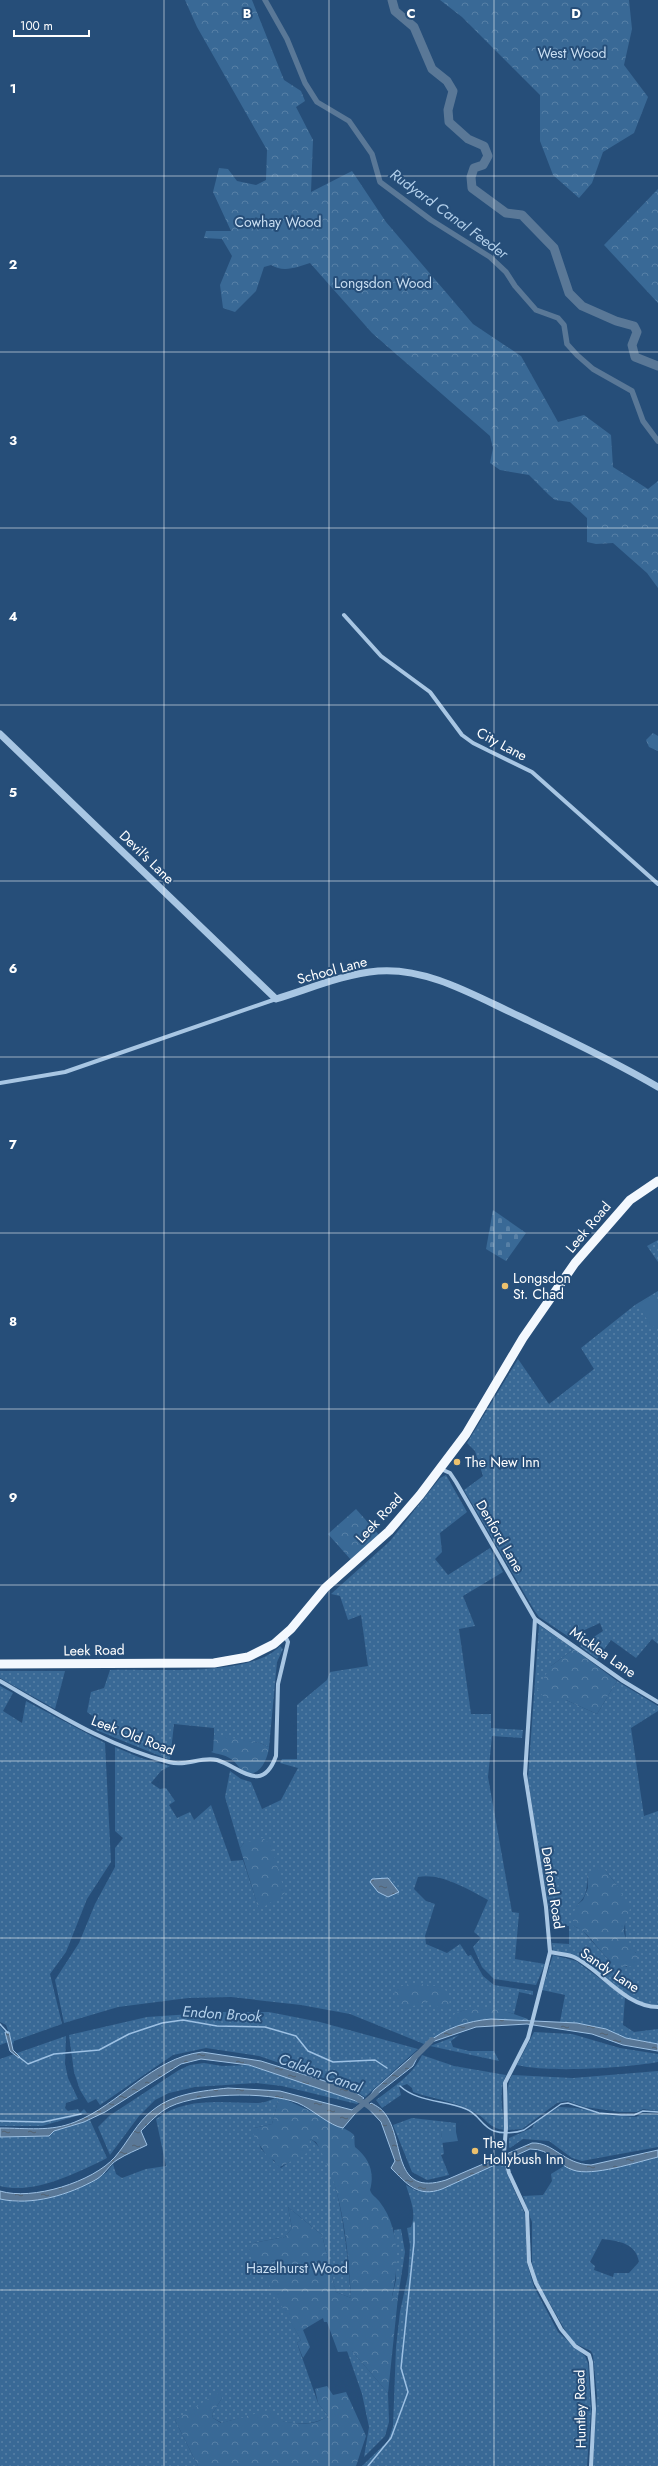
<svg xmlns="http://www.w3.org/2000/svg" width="658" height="2466" font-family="Jost,sans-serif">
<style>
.grass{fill:url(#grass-dots);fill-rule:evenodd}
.forest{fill:url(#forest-crowns)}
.cemetery{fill:url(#cemetery-stones)}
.park{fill:#396996}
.water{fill:url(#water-ripples);stroke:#9dc1e4}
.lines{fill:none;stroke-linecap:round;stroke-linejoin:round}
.stream{stroke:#9dc1e4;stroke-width:1.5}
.canal{stroke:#5a7897;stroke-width:5.5}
.river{stroke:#5a7897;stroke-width:9}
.minor{stroke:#a8c6e3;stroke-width:4}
.tertiary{stroke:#a8c6e3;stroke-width:7}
.trunk{stroke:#f3f8fe;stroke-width:9}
.grid{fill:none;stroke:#fff;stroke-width:1;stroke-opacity:0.55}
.poi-dot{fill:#ecc16d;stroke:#264e79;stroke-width:1.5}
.labels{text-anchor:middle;stroke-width:4;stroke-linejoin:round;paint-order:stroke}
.park-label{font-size:14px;fill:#cadff3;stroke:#264e79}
.street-label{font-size:14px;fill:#fff;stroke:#264e79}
.poi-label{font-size:14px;fill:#fff;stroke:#264e79;text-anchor:start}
.water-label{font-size:15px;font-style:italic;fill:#b3d0eb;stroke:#264e79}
.grid-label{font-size:13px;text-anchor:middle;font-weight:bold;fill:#fff;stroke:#264e79;stroke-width:4;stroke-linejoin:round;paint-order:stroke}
</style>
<defs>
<pattern id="grass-dots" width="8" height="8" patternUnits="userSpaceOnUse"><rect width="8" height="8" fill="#396996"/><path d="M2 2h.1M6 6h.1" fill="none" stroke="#5780a6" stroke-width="1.8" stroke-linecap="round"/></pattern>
<pattern id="forest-crowns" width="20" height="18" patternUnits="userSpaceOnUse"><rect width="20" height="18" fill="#396996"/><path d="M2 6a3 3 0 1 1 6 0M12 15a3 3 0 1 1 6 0" fill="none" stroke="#5780a6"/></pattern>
<pattern id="cemetery-stones" width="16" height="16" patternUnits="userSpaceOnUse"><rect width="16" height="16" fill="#396996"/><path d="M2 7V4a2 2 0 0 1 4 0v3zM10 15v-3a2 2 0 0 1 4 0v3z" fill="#5780a6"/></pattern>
<pattern id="water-ripples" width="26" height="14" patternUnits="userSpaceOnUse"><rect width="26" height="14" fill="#5a7897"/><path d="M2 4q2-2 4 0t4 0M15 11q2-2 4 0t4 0" fill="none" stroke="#536272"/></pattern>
</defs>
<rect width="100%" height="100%" fill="#264e79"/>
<g class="grass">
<polygon points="658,1240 658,1262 647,1246"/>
<polygon points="658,1291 658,1644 652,1639 636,1658 611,1640 597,1659 580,1646 603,1631 600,1623 569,1637 539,1617 534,1610 464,1490 483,1476 475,1451 467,1443 518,1359 549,1404 594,1369 581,1348 635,1305"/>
<path d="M446 1475 467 1512 440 1533 442 1552 435 1559 448 1575 490 1548 503 1572 463 1596 475 1626 459 1629 471 1714H491V1728L523 1730 522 1738 492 1736 488 1777 512 1912 519 1913 515 1959 545 1964 536 1985 494 1979 482 1967 473 1947 481 1938 474 1932 488 1900C467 1889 442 1873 418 1877L414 1889 426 1901 435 1904 425 1936 426 1944 447 1953 460 1944 468 1956 471 1955 483 1976 494 1985 533 1991V1995L519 1992 514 2014C496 2008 479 2010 461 2011L452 2026 455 2028 424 2044 350 2014 301 2005 231 1997 188 1998 118 2007 64 2023 55 1980 79 1943 95 1904 115 1867V1848L123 1838 115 1831V1747L141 1758 170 1766 161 1771 151 1783 160 1789 166 1788 175 1801 169 1805 177 1818 190 1812 194 1820 211 1805 231 1861 243 1860 259 1909 244 1843 240 1848 225 1797 230 1771 241 1779 251 1782 262 1809 281 1800 298 1768 280 1763 282 1759H297V1705L327 1680 330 1672 368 1666 361 1615 348 1620 340 1596 331 1594 390 1541 440 1478Z"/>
<path d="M539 1625 574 1649 551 1666 566 1700 597 1714 617 1681 658 1706V1711L631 1728 644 1816 658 1811V2005C626 2006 603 1971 577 1958 571 1954 561 1953 553 1952L552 1943 569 1944V1926L552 1925 538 1846 528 1778ZM605 1870 616 1884 625 1922 626 1942 636 1953 627 1967 607 1958 581 1929 573 1926 577 1905C588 1896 587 1887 587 1873Z"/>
<path d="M280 1646 283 1649 277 1662 269 1747 260 1743 217 1737 214 1735V1728L174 1724 170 1760 96 1730 98 1720 87 1712 91 1692 104 1688 110 1670C153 1668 250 1678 280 1646Z"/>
<polygon points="0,1671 65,1671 55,1709 0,1678"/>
<polygon points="0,1686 13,1693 3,1711 22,1723 26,1701 105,1743 111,1862 87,1899 66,1952 50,1974 62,2024 14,2041 13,2045 6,2025 0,2022"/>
<polygon points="553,1955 576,1961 625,1997 623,2025 634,2032 658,2029 658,2044 626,2038 595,2026 560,2022 565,1995 542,1990"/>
<polygon points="221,2012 269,2012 320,2022 418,2049 365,2097 347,2086 259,2056 206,2048 173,2055 100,2105 96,2099 88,2103 80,2090 74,2072 69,2035 147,2017"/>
<polygon points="0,2026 5,2032 8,2042 0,2045"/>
<path d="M534 2032 572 2034 620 2048 658 2054V2062C624 2068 549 2073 517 2065Z"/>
<polygon points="459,2035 451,2041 453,2047 469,2051 494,2051 499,2061 430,2046"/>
<polygon points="66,2036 65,2064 68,2078 78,2099 66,2103 65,2108 68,2111 78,2109 80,2113 84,2109 87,2113 42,2126 0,2126 0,2059"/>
<path d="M422 2055 454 2066 506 2075C498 2092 503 2112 505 2130 487 2128 488 2119 474 2112 455 2101 433 2099 413 2092L412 2088 407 2084 399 2087 401 2095 382 2108 376 2100C392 2088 414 2074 422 2055Z"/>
<polygon points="204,2063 222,2066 249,2065 359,2102 357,2104 282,2086 256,2083 195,2087 169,2093 155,2100 139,2116 110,2155 98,2127 109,2116 179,2070 190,2065"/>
<path d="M658 2071V2111L643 2109 637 2112H620L585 2107 567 2101 557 2103 522 2129 508 2130C509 2112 503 2092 512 2075L573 2078Z"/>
<path d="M279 2097 272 2124 254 2128 261 2149 281 2168 289 2162 310 2139C340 2154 349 2266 351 2298L336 2292 322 2235 288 2207 292 2228 285 2237 248 2244 301 2340 297 2343 318 2403 328 2416C303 2433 274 2415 246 2418 238 2418 229 2421 222 2423L213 2418 212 2414 222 2398 175 2420 198 2466H0V2199L17 2202 57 2195 96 2179 107 2172 113 2164 116 2174 122 2178 146 2169 166 2166 156 2119C187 2096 223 2103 258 2103 265 2103 272 2099 279 2097Z"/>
<polygon points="559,2107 577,2108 607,2115 636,2117 643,2113 658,2114 658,2147 582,2161 572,2158 549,2141 523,2139 510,2148 509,2147 509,2138 532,2128 535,2122"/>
<polygon points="412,2118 456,2123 456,2132 441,2132 444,2154 441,2155 449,2175 427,2180 412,2172 393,2125"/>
<path d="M90 2120 107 2158C77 2173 33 2195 0 2186V2137H45L54 2131Z"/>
<path d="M658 2157V2466H593L597 2396 593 2355 591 2351 574 2343 569 2337 537 2281 532 2263V2222L523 2196 543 2195 552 2181 551 2174 564 2166 589 2172ZM602 2239C619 2241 636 2243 639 2262L629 2273H614L613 2277 594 2270 595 2266 590 2262Z"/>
<path d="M504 2160 507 2174 525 2214 527 2263 534 2287 558 2332 585 2356 588 2363 591 2411 587 2466H362L388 2441 393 2426 396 2347 400 2312 408 2275 410 2245 407 2228 411 2227C417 2213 410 2199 406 2185L417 2191 442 2189Z"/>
<polygon points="401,2229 405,2252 398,2297 392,2297 396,2280 394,2230"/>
<polygon points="347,2351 352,2351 388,2393 389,2422 385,2436 364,2457 369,2427 362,2394"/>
</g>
<g class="forest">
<path d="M185 0H252L284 80 301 91 305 101 296 107 313 140 311 192 352 171 386 222 473 324 521 356 558 422 584 415 611 435 613 467 648 489 658 481V602V588L647 573 613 543 596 544 587 542V518L570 502 555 500 549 495 529 475 500 470 490 463 493 448 490 436 372 333 310 263C297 267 284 273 271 265L264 267 256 291 235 312 223 308 220 285 232 256 222 239 204 238 206 231H231L213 192 219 168 228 169 237 181 256 185 266 180 267 150 197 27Z"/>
<polygon points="440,0 629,0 632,29 624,65 648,97 634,133 603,152 592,183 579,198 553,175 540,141 540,95 462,17"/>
<polygon points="658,189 658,303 604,245"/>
<polygon points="653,733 658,736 658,751 649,747 646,740"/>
<polygon points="356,1509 380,1536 352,1561 328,1534"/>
<polygon points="574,1649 617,1681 597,1714 566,1700 548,1702 537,1689 551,1666"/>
<path d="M214 1735 260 1743 269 1747C268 1759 258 1782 242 1770 238 1767 236 1762 231 1759 226 1755 217 1754 211 1752L213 1751Z"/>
<polygon points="263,1838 271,1845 285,1893 259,1910 240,1848 244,1843"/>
<path d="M597 1869 605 1870 616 1884 630 1909C618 1940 626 1933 638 1957L636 1966C601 1971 597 1933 573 1926V1914L577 1905 583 1900 588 1888 587 1873Z"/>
<path d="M413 1983C430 1986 461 1984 446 2011L432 2004 431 2001 402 2009 394 1999 395 1988Z"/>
<path d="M488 2008 502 2010 528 2019V2022C501 2021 480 2017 455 2028L449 2023C451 2008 476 2009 488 2008Z"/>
<path d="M279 2097C288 2100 352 2130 354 2135 355 2138 354 2143 355 2147 369 2158 375 2172 370 2190 372 2196 376 2197 379 2201 400 2227 399 2266 392 2296L398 2297 388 2393 352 2351 338 2352 327 2322H324L323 2318 303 2330 310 2347 303 2358 297 2343 301 2340 249 2250 247 2244 285 2237 292 2228 288 2207 322 2235 336 2292 351 2298C348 2246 343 2188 316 2142L310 2139 309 2152 278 2168 274 2160 269 2159 259 2144 257 2145 253 2133 254 2128 272 2124Z"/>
<path d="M327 2386 333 2395 346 2392 366 2436 356 2466H198L175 2420 221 2391 222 2398 212 2414 213 2418 221 2423 272 2409 278 2420C295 2424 313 2427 328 2416L318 2403 315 2389Z"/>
</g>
<polygon class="cemetery" points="493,1210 526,1233 506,1261 486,1249"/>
<g class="park">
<polygon points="653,1295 658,1303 658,1328 651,1326 638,1305"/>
<polygon points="441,2132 456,2132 458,2141 442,2143"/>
</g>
<g class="water">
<polygon points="388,1878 399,1892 388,1897 378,1892 370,1882 372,1879"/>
<path d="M491 2019 577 2023 606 2029 626 2038 658 2044V2051L623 2045 592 2034 527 2024 476 2027 426 2044C444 2028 468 2021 491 2019Z"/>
<polygon points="5,2032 9,2032 13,2050 20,2057 19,2058 10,2051"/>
<path d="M202 2052 261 2061 350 2089 364 2098 359 2102 249 2065 201 2059 181 2064 105 2112 84 2122 54 2131 49 2136 0 2137V2128C26 2128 51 2132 75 2122 119 2105 152 2058 202 2052Z"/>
<polygon points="417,2052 419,2054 413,2066 372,2098 370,2096 374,2090"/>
<path d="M228 2088 280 2091 352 2110 358 2106 360 2108 343 2128C330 2126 312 2109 298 2103 268 2091 191 2092 164 2110 155 2116 148 2124 141 2131L147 2145C137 2150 126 2154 117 2160 109 2165 106 2173 97 2179 69 2195 32 2206 0 2199V2191C32 2201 93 2182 115 2157 128 2142 137 2122 153 2110 174 2093 203 2091 228 2088Z"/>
<path d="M371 2103C377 2106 382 2109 386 2115 405 2142 392 2197 446 2180L532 2143C554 2142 563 2164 591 2165L658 2150V2157C637 2162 592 2177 573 2170 555 2164 552 2149 530 2149L442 2189C418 2198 407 2184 391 2168L395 2161 381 2122 367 2107Z"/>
</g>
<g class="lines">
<g class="stream">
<polyline points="0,2024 8,2033"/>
<polyline points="19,2057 28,2064 54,2054 99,2050 129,2034 162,2023 183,2020 217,2026 265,2027 296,2036 308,2051 333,2062 375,2060 387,2068"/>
<path d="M400 2086C417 2102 444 2100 466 2109 478 2113 482 2127 494 2131 503 2134 516 2133 524 2130L561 2104 568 2103 599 2113 621 2115H634L643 2111 658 2112"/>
<polyline points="0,2121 43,2122 81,2114"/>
<polyline points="368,2466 391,2438 408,2392 401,2368 414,2243 414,2223"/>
</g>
<g class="canal">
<polyline points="265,0 287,39 305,83 317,102 349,121 372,154 380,182 431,220 490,257 506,272 515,286 536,310 558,318 564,325 567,344 577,355 593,369 632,391 643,421 658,441"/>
<polyline points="414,2058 432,2040"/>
<polyline points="355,2097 374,2110"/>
<polyline points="355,2111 376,2093"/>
</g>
<polyline class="river" points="392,0 395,11 414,27 432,69 447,81 453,91 448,110 449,122 468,139 484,146 488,156 483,165 474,168 471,177 472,188 506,213 522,215 554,248 569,293 582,306 616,321 634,326 637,332 632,345 635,357 658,366"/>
<g class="minor">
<polyline points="344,615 381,656 430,692 462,735 473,743 532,772 658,884"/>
<polyline points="0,1083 65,1072 276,999"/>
<polyline points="441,1469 450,1473 456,1482 535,1619 623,1681 658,1702"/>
<polyline points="535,1619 525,1774 546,1907 550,1952 528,2038 505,2083 506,2128 504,2153 509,2173 527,2212 529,2262 536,2283 561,2329 575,2346 589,2355 591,2362 594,2409 591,2466"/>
<path d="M0 1681C54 1712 109 1747 169 1762 186 1767 201 1756 217 1760 240 1767 262 1795 276 1756L278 1684 288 1642 285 1636"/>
<path d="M550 1952C558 1954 567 1954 574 1957 601 1970 625 2007 658 2007"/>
</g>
<path class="tertiary" d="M0 734 276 999C309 989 344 974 378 971 428 967 477 997 521 1017 567 1039 614 1061 658 1087"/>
<polyline class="trunk" points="0,1664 214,1663 248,1657 274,1644 291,1629 325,1588 389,1531 420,1495 466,1434 523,1338 575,1263 630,1200 658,1181"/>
</g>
<path class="grid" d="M164 0V2466M329 0V2466M494 0V2466M0 176H658M0 352H658M0 528H658M0 705H658M0 881H658M0 1057H658M0 1233H658M0 1409H658M0 1585H658M0 1761H658M0 1938H658M0 2114H658M0 2290H658"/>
<g class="poi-dot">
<circle cx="505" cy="1286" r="4"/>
<circle cx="457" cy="1462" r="4"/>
<circle cx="475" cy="2151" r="4"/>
</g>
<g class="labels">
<g class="park-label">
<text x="572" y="58">West Wood</text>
<text x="278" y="227">Cowhay Wood</text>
<text x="383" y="288">Longsdon Wood</text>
<text x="297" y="2273">Hazelhurst Wood</text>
</g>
<g class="street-label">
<text transform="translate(502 744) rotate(28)" y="5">City Lane</text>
<text transform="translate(147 857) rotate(44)" y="5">Devil's Lane</text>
<text transform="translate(332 970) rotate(-15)" y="5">School Lane</text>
<text transform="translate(588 1227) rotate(-50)" y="5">Leek Road</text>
<text transform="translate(379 1518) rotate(-47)" y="5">Leek Road</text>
<text transform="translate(500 1536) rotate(60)" y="5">Denford Lane</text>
<text transform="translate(94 1650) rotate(-1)" y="5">Leek Road</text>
<text transform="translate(603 1652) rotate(35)" y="5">Micklea Lane</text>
<text transform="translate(133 1735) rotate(21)" y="5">Leek Old Road</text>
<text transform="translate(553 1888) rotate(81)" y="5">Denford Road</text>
<text transform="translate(610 1970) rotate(34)" y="5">Sandy Lane</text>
<text transform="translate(580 2409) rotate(-91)" y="5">Huntley Road</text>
</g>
<g class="poi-label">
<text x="513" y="1283">Longsdon<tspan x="513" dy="16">St. Chad</tspan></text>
<text x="465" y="1467">The New Inn</text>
<text x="483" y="2148">The<tspan x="483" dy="16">Hollybush Inn</tspan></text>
</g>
<g class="water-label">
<text transform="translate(449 214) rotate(36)" y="5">Rudyard Canal Feeder</text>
<text transform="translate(222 2014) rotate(4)" y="5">Endon Brook</text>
<text transform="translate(320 2073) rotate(20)" y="5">Caldon Canal</text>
</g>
</g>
<g class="grid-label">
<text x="247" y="18">B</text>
<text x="411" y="18">C</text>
<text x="576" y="18">D</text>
<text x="13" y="93">1</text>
<text x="13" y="269">2</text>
<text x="13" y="445">3</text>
<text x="13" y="621">4</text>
<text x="13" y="797">5</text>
<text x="13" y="973">6</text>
<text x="13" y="1149">7</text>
<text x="13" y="1326">8</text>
<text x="13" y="1502">9</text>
</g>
<path d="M14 30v6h75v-6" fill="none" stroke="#ffffff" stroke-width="2"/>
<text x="20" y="30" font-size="12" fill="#ffffff" stroke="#264e79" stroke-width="3" paint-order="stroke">100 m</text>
</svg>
